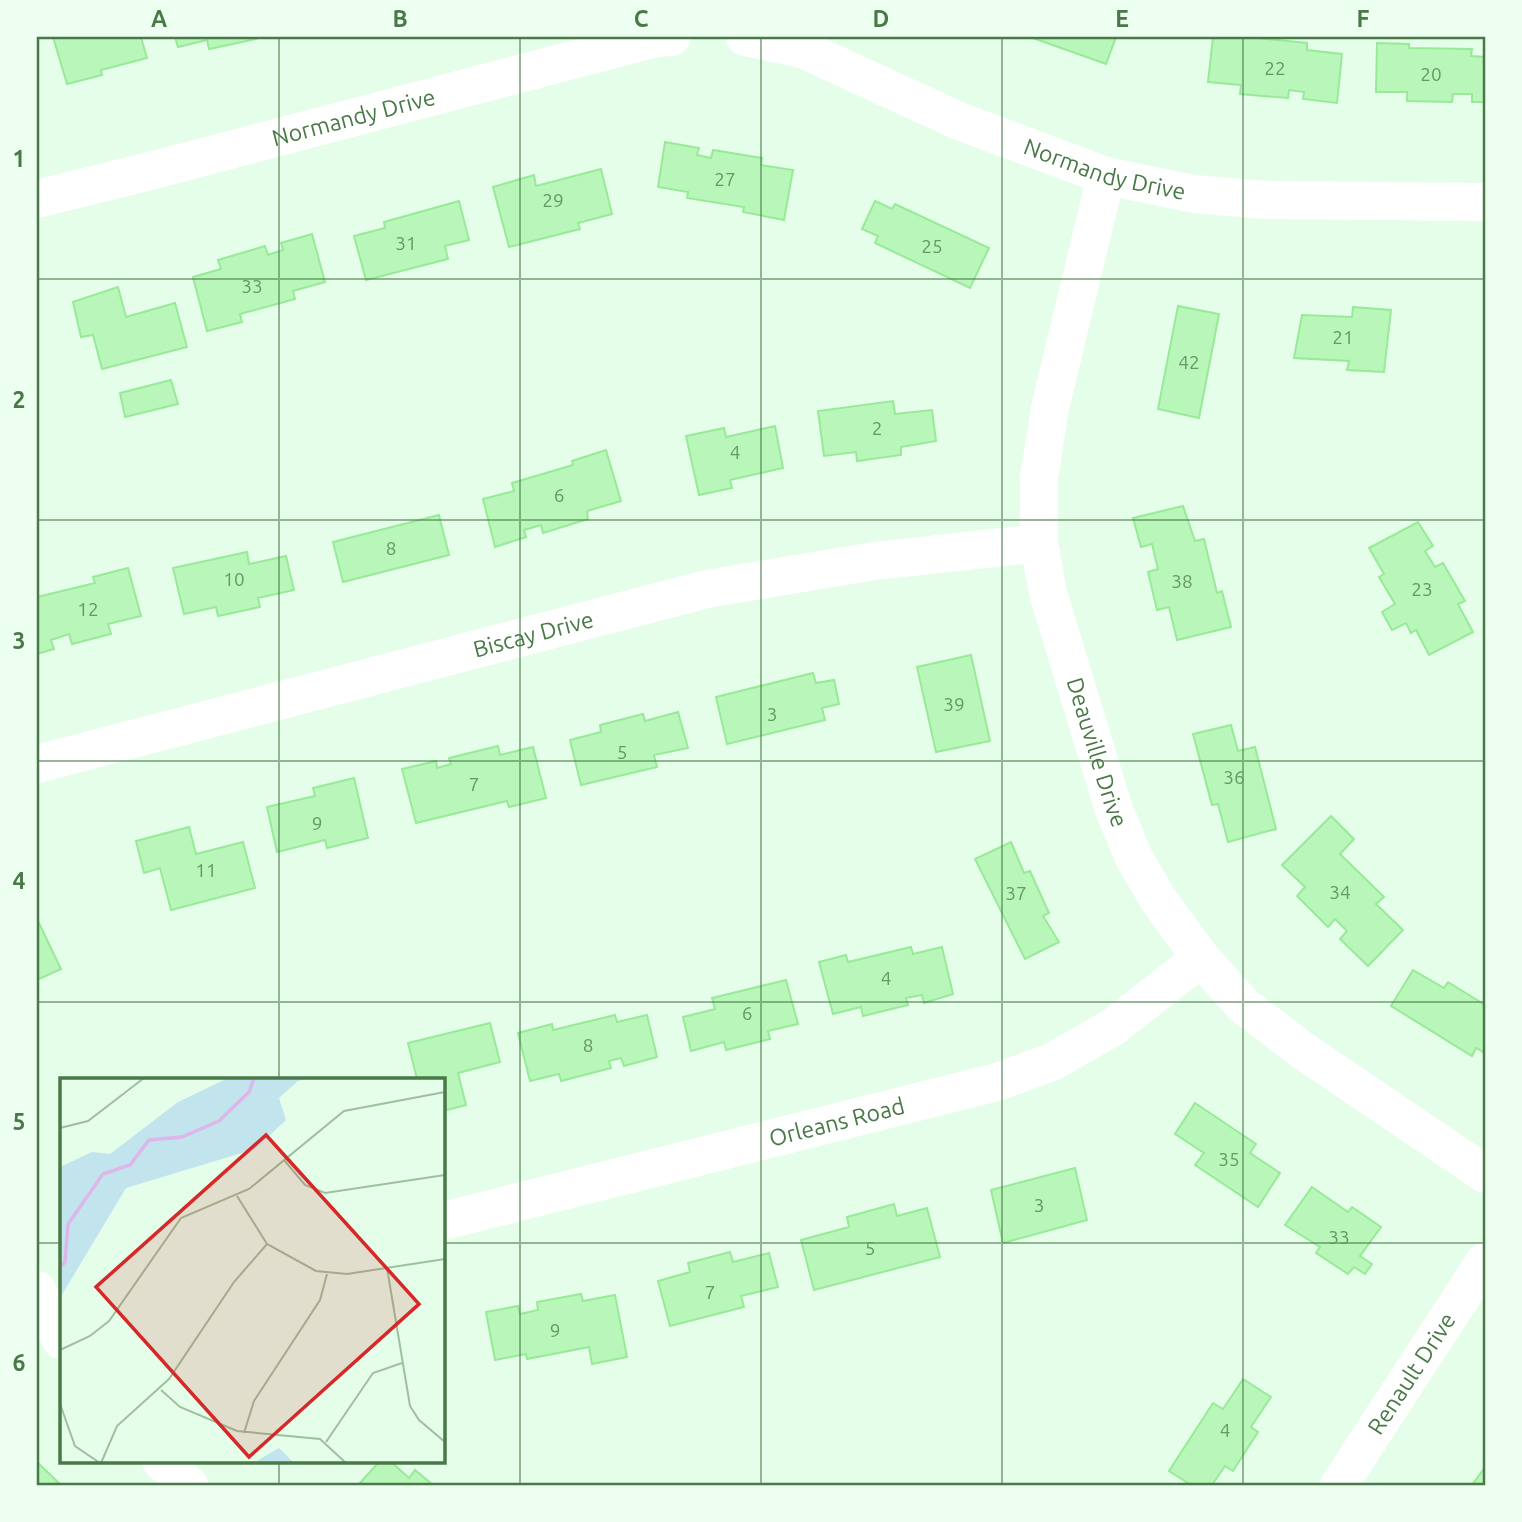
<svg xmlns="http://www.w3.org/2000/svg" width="1522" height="1522" font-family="Ubuntu,sans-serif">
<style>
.building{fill:#b9f6ba;stroke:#98ea98;stroke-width:2}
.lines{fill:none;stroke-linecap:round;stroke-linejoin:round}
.minor{stroke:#fff;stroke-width:38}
.grid{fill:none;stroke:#487947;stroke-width:2;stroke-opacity:0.55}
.labels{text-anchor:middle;stroke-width:5;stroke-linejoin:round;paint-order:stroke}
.number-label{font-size:19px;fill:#649864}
.street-label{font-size:23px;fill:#487947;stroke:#ecfff1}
.inset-river{fill:none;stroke:#deb6ea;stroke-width:3.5}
.inset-road{fill:none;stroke:#9dc19f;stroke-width:2}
.view{fill:#d62828;fill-opacity:0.15;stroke:#d62828;stroke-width:3.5}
.inset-edge{fill:none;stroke:#487947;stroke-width:3.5}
.neatline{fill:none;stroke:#487947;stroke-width:2.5}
.grid-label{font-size:23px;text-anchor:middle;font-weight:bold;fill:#487947}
</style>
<rect width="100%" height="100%" fill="#e4feea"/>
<g class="building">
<polygon points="53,37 141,37 147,58 101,70 102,75 67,84"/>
<polygon points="175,37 256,37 256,39 209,49 207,40 178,47"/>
<polygon points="1030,37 1116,37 1106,64"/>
<polygon points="1213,37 1248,37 1307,43 1307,50 1342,54 1337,103 1303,99 1304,92 1289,90 1288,98 1240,94 1241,85 1208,82"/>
<polygon points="1377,43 1409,44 1409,48 1472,49 1471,56 1485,57 1485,102 1472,102 1472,94 1453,94 1452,102 1407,101 1407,92 1376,92"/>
<polygon points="665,142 699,148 697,155 711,158 713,150 762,158 761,165 793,170 784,220 743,212 744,207 687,198 688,192 658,187"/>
<polygon points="601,169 612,214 578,223 580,229 509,247 493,187 534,175 536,186"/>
<polygon points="459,201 469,240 445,246 448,259 366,280 354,236 385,228 384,222"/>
<polygon points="875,201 892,209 895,204 989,248 970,288 875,243 878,236 862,229"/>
<polygon points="312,234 325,282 293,291 295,299 240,314 242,322 207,331 193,277 221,269 218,260 265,246 268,255 283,250 281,243"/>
<polygon points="118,287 126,317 175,303 187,347 102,369 93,335 81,337 73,302"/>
<polygon points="1178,306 1219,314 1199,418 1158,409"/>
<polygon points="1353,307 1391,310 1384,372 1347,370 1349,361 1294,358 1302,315 1352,317"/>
<polygon points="171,380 178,404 125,417 120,393"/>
<polygon points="893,401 895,414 932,410 936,441 901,447 901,455 857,461 856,452 824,456 818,411"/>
<polygon points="775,426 783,468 730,480 732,488 699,495 686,436 724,428 726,437"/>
<polygon points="606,450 621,501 587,511 588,519 543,533 541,525 524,530 526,537 495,547 483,499 514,491 512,483 573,465 572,461"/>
<polygon points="1183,506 1195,541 1204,539 1217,593 1222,591 1231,627 1177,640 1169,607 1157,610 1148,572 1158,569 1152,544 1141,547 1133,518"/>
<polygon points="439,515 449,555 343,582 333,542"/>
<polygon points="1418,522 1433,546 1425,551 1435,567 1443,563 1465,601 1458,604 1473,632 1429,655 1416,630 1411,633 1406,623 1392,630 1382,612 1395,604 1379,577 1384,574 1369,548"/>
<polygon points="247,552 249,564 286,556 294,590 258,598 260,607 218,616 216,607 184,614 173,568"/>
<polygon points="128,568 141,616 108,624 111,634 72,644 69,634 51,640 54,649 37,654 37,597 95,583 93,577"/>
<polygon points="971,655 990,741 936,752 917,667"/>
<polygon points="813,673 816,683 834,680 839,704 822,708 825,720 727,744 716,697"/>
<polygon points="678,712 688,748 654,755 657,767 581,785 570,740 601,732 600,725 643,714 645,721"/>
<polygon points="1231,725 1238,751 1255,747 1276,829 1228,842 1218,804 1212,805 1193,734"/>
<polygon points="498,746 500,755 533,747 546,798 509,807 507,801 416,823 402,769 436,761 437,768 451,764 449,758"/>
<polygon points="354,778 368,838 327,848 325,840 277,852 267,807 315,796 313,788"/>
<polygon points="1331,816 1354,839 1340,854 1384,897 1376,904 1403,930 1368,966 1340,939 1347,931 1335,919 1328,927 1297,896 1305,887 1282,865"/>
<polygon points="189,827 196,854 243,842 255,888 171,910 160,868 144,873 136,841"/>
<polygon points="1011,842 1024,873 1030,871 1049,913 1043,916 1059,942 1025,959 975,859"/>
<polygon points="37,919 61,969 37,980"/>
<polygon points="911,947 913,954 942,947 953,994 924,1003 922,995 906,998 908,1005 863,1016 861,1007 833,1014 819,962 846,955 848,962"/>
<polygon points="1413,970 1444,988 1448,982 1485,1005 1485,1053 1476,1048 1472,1056 1391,1006"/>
<polygon points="786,980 798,1024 768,1031 770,1039 726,1050 724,1042 691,1051 683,1017 715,1009 712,998"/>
<polygon points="615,1015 617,1022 647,1015 657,1057 624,1066 621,1058 609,1061 611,1068 561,1081 559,1074 530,1081 518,1033 552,1024 553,1030"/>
<polygon points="490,1023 500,1062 458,1073 466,1105 443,1111 443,1079 417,1079 408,1043"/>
<polygon points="1195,1103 1256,1144 1250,1153 1280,1173 1258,1207 1195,1165 1204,1153 1175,1134"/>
<polygon points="1075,1168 1087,1220 1003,1243 991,1190"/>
<polygon points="1312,1187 1348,1212 1352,1207 1381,1227 1360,1256 1372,1264 1365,1274 1354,1267 1348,1274 1316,1253 1320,1247 1285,1225"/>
<polygon points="894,1204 897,1216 927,1208 940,1257 814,1290 801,1240 849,1227 847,1217"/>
<polygon points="730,1252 733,1262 769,1253 778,1287 741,1296 744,1307 670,1326 658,1281 690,1272 688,1263"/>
<polygon points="581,1294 583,1301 615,1295 627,1357 592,1364 589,1347 527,1359 526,1354 495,1360 486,1312 518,1306 520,1314 538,1310 537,1302"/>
<polygon points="1243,1379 1271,1397 1251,1427 1258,1432 1233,1471 1225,1466 1212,1485 1191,1485 1169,1471 1213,1403 1223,1409"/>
<polygon points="380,1461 390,1461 409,1478 415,1470 433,1485 360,1485 359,1484"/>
<polygon points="37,1462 61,1485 37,1485"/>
<polygon points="1483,1470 1485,1472 1485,1485 1472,1485"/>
</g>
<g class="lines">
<g class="minor">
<path id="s1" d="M745 37 802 49 959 121 1106 176 1194 194 1265 200 1485 202"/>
<path id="s2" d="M1106 176 1050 408 1039 478V543L1048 593 1113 807 1134 858 1158 899 1201 958 1243 1005 1302 1050 1485 1174"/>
<path id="s3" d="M37 199 154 170 656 38 672 37"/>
<path id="s4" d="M37 764 707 589 875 561 1039 543"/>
<path id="s5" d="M443 1221 997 1082 1052 1062 1113 1027 1201 958"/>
<polyline points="37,1290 61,1340"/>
<polyline points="161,1461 189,1485"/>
<path id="s6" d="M1339 1485 1485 1261"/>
</g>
</g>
<path class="grid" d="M279 37V1079M520 37V1485M761 37V1485M1002 37V1485M1243 37V1485M37 279H1485M37 520H1485M37 761H1485M37 1002H1485M37 1243H61M443 1243H1485M279 1461V1485"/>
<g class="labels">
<g class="number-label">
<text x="1275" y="75">22</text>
<text x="1431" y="81">20</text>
<text x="725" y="186">27</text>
<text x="553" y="207">29</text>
<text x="406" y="250">31</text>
<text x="932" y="253">25</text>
<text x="252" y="293">33</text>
<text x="1343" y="344">21</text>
<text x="1189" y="369">42</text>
<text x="877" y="435">2</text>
<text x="735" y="459">4</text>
<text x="559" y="502">6</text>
<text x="391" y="555">8</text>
<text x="234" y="586">10</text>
<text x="1182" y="588">38</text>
<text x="1422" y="596">23</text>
<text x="88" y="616">12</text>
<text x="954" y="711">39</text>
<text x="772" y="721">3</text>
<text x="622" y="759">5</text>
<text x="1234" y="784">36</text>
<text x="474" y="791">7</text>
<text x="317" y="830">9</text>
<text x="206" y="877">11</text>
<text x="1340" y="899">34</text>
<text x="1016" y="900">37</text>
<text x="886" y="985">4</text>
<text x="747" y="1020">6</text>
<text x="588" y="1052">8</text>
<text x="1229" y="1166">35</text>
<text x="1039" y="1212">3</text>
<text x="1339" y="1244">33</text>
<text x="870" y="1255">5</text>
<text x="710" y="1299">7</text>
<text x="555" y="1337">9</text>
<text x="1225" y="1437">4</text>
</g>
<g class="street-label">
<text dy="8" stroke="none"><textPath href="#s3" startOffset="327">Normandy Drive</textPath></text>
<text dy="8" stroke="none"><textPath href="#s1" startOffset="385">Normandy Drive</textPath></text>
<text dy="8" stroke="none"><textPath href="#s4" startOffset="513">Biscay Drive</textPath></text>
<text dy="8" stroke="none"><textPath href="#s2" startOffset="592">Deauville Drive</textPath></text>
<text dy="8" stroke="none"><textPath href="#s5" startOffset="406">Orleans Road</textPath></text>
<text dy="8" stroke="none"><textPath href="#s6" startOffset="133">Renault Drive</textPath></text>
</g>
</g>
<g transform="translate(60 1078)">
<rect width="385" height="385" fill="#e4feea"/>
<path d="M168 0H251L238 3 219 20 226 42 195 71 66 110 0 220V89L32 74 50 76 118 24ZM219 370 234 385H193Z" fill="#c1e4ed"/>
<path class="inset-river" d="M0 189 5 184 8 146 43 96 70 87 89 62 122 59 159 43 189 14 194 0"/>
<path class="inset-road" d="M0 50 28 43 84 0M224 82 245 107 265 115 385 97M177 118 207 166 256 193 287 196 385 181M327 190 350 328 359 342 385 364M0 272 30 258 49 243 121 140 189 111 284 33 385 14M101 312 120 329 177 353 260 361 286 385M0 326 15 368 40 385M184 355 194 323 260 222 267 196M266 364 313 295 342 285M41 385 57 348 109 301 174 204 207 166"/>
<path class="view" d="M206 57 359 226 189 379 36 209Z"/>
<rect width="385" height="385" class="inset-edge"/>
</g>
<rect width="1522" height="1522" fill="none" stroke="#ecfff1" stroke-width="77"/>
<rect x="38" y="38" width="1446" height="1446" class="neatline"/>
<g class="grid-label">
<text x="159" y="27">A</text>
<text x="400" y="27">B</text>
<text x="641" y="27">C</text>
<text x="881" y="27">D</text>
<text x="1122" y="27">E</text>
<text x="1363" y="27">F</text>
<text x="19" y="167">1</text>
<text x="19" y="408">2</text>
<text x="19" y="649">3</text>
<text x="19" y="889">4</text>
<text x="19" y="1130">5</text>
<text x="19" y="1371">6</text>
</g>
</svg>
